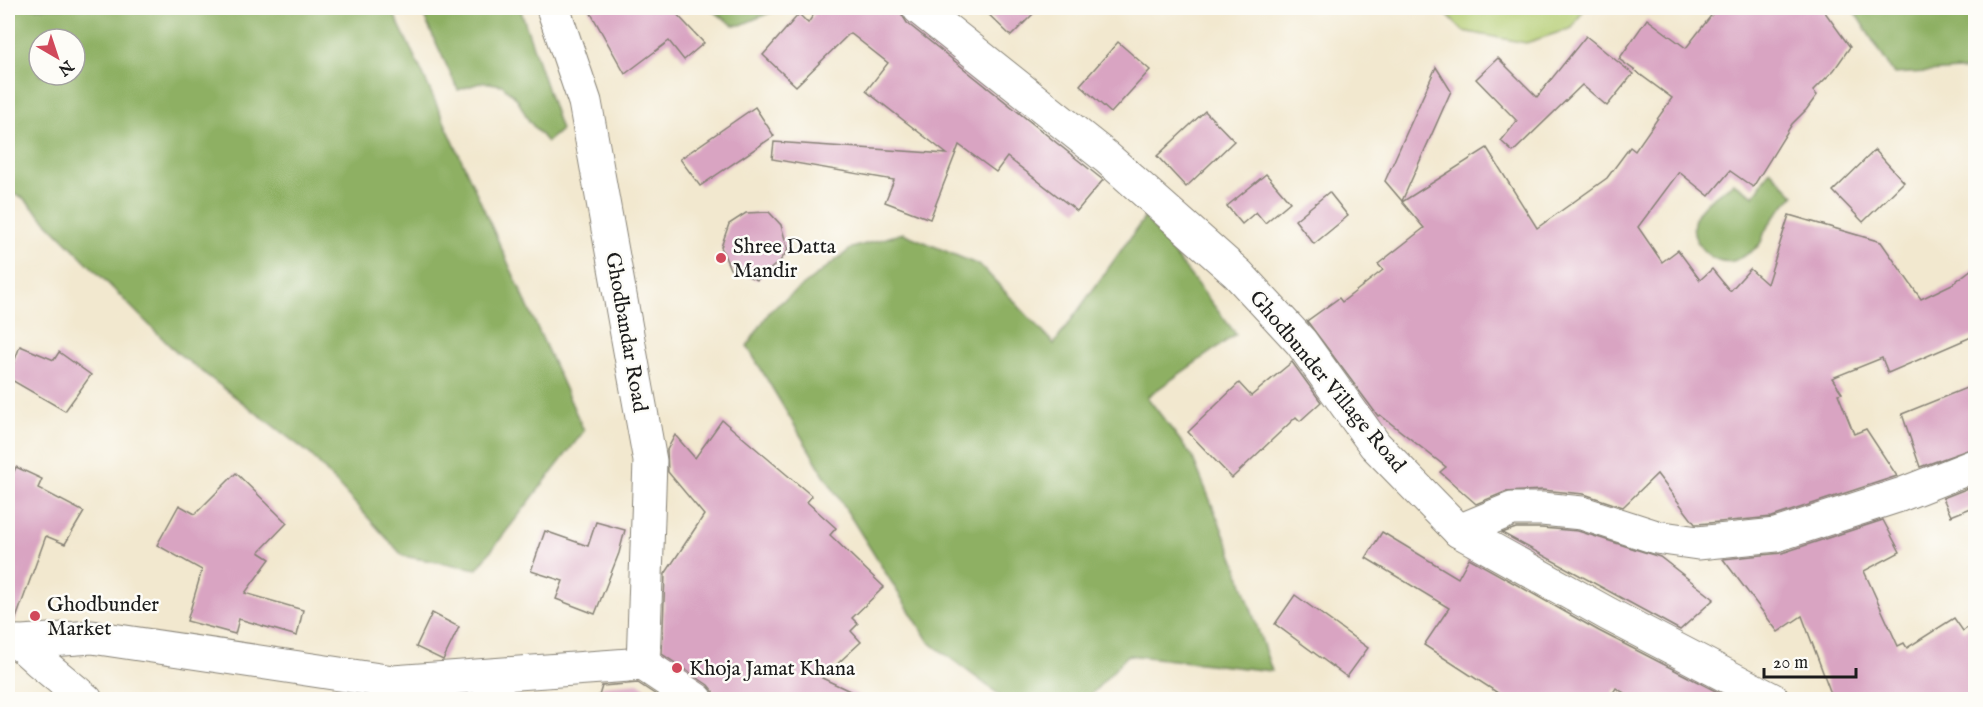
<svg xmlns="http://www.w3.org/2000/svg" width="1983" height="707" font-family="'IM FELL English',serif">
<style>
.green{fill:#b3cc71;stroke:#687446;stroke-width:1.5}
.forest{fill:#8eb063;stroke:#556640;stroke-width:1.5;fill-rule:evenodd}
.building{fill:#d9a4c2}
.lines{fill:none;stroke-linecap:round;stroke-linejoin:round}
.minor-casing{stroke:#878276;stroke-width:35}
.minor{stroke:#fff;stroke-width:33}
.poi-dot{fill:#d1495b;stroke:#fdfcf7;stroke-width:2}
.labels{text-anchor:middle;stroke-width:5;stroke-linejoin:round;paint-order:stroke}
.poi-label{font-size:21px;fill:#1c1c1c;stroke:#fdfcf7;text-anchor:start}
.street-label{font-size:21px;fill:#1c1c1c;stroke:#fdfcf7}
</style>
<rect width="100%" height="100%" fill="#fdfcf7"/>
<filter id="ink" filterUnits="userSpaceOnUse"><feTurbulence type="fractalNoise" baseFrequency=".0167" numOctaves="2"/><feDisplacementMap in="SourceGraphic" scale="12" xChannelSelector="R" yChannelSelector="G"/><feConvolveMatrix kernelMatrix="1 2 1 2 8 2 1 2 1" color-interpolation-filters="sRGB"/></filter>
<filter id="wash" filterUnits="userSpaceOnUse"><feTurbulence type="fractalNoise" baseFrequency=".008" numOctaves="4" result="noise"/><feDisplacementMap in="SourceGraphic" scale="24" xChannelSelector="R" yChannelSelector="G"/><feGaussianBlur stdDeviation="1.35" result="paint"/><feColorMatrix in="noise" values="0 0 0 0 0 0 0 0 0 0 0 0 0 0 0 0 0 1.4 0 .05"/><feComposite in="paint" operator="in"/></filter>
<g filter="url(#wash)">
<rect width="100%" height="100%" fill="#f2e8cf"/>
<polygon class="green" points="1440,8 1585,8 1572,28 1526,43 1463,31"/>
<g class="forest">
<path d="M8 8H391L421 70 584 431 477 569 403 556 310 454 175 351 22 197 8 193ZM39 39H75V75H39Z"/>
<polygon points="420,8 520,8 561,130 547,142 529,121 517,99 502,85 483,82 458,90"/>
<polygon points="709,8 781,8 741,25 733,25"/>
<polygon points="1852,8 1975,8 1975,69 1894,74"/>
<path d="M1770 170 1794 195C1783 206 1773 217 1765 231 1763 236 1762 244 1757 247 1752 252 1739 259 1733 261 1708 266 1683 235 1698 213 1706 200 1722 191 1733 183L1754 196Z"/>
<polygon points="1145,217 1236,334 1147,397 1192,456 1235,561 1272,671 1128,655 1087,699 1005,699 929,642 823,473 747,346 770,311 852,248 903,233 981,266 1054,344"/>
</g>
<g id="blocks">
<g class="building">
<polygon points="588,8 671,8 704,43 684,60 669,41 625,74"/>
<polygon points="818,8 901,8 902,15 907,23 1103,180 1077,211 1007,157 996,172 959,145 930,219 885,202 894,180 772,159 774,142 947,154 866,91 888,63 850,33 796,86 763,55 799,14 808,23"/>
<polygon points="982,8 1039,8 1011,36"/>
<polygon points="1717,8 1822,8 1850,47 1834,70 1813,91 1817,95 1806,110 1792,124 1753,187 1730,171 1709,196 1679,172 1638,227 1662,262 1678,250 1700,280 1712,269 1730,291 1750,269 1767,284 1789,215 1881,242 1921,299 1952,284 1976,266 1976,335 1888,373 1882,358 1832,378 1842,393 1838,394 1854,434 1866,429 1897,476 1894,477 1772,517 1698,524 1695,524 1657,474 1623,507 1584,494 1542,490 1505,492 1476,504 1440,472 1446,467 1380,415 1378,416 1307,321 1339,298 1342,302 1383,270 1378,264 1424,228 1402,202 1487,148 1537,228 1607,178 1630,147 1635,151 1672,98 1619,59 1647,19 1686,48"/>
<polygon points="1586,36 1633,74 1607,106 1582,85 1513,152 1501,141 1517,121 1476,79 1498,58 1537,97"/>
<polygon points="1118,42 1150,70 1111,113 1080,85"/>
<polygon points="1436,67 1451,91 1402,201 1385,181"/>
<polygon points="755,107 774,136 700,186 680,159"/>
<polygon points="1205,111 1234,141 1186,187 1157,156"/>
<polygon points="1875,150 1904,182 1863,222 1833,191"/>
<polygon points="1266,174 1290,202 1265,223 1256,212 1242,224 1227,206"/>
<polygon points="1329,192 1348,216 1314,244 1295,220"/>
<polygon points="769,212 781,225 788,250 780,261 757,280 730,269 721,247 729,224 746,213"/>
<polygon points="20,346 54,360 59,352 91,375 65,411 8,378"/>
<polygon points="1292,362 1321,402 1300,421 1296,417 1232,478 1188,432 1239,383 1251,396"/>
<polygon points="1976,384 1976,447 1920,467 1902,414"/>
<polygon points="722,420 812,496 807,502 836,528 830,535 884,587 852,618 858,624 851,631 861,642 822,678 867,699 715,699 713,691 708,685 662,654 665,574 704,515 668,472 667,450 675,435 695,458"/>
<polygon points="16,467 42,479 38,488 84,512 65,544 46,536 14,624 8,624 8,485"/>
<polygon points="236,473 287,523 259,552 270,559 245,593 303,610 297,636 239,619 235,634 187,621 202,570 157,545 179,505 195,514"/>
<polygon points="1976,485 1976,506 1951,516 1943,498"/>
<polygon points="1883,520 1900,552 1864,571 1898,646 1904,643 1907,648 1954,618 1963,631 1976,622 1976,699 1833,699 1802,616 1778,632 1723,559 1782,553"/>
<polygon points="596,522 625,530 619,553 595,614 556,599 563,581 531,571 545,531 588,546"/>
<polygon points="1516,528 1541,528 1578,531 1660,557 1714,599 1680,630 1502,533"/>
<polygon points="1382,532 1458,578 1469,558 1599,631 1731,699 1634,699 1616,688 1609,699 1507,699 1424,645 1449,608 1366,558"/>
<polygon points="1295,595 1368,648 1347,677 1275,624"/>
<polygon points="432,613 459,627 443,660 416,647"/>
<polygon points="638,683 662,699 598,699 602,686"/>
</g>
</g>
</g>
<g filter="url(#ink)">
<use href="#blocks" fill-opacity="0" stroke="#878276" stroke-width="1.5"/>
<g class="lines">
<defs>
<g id="minor">
<polyline points="553,8 585,102 650,461 643,664"/>
<polyline points="919,8 1106,157 1238,274 1301,342 1375,445 1459,531 1608,614 1773,700"/>
<polyline points="1459,531 1512,509 1542,509 1582,513 1656,537 1698,543 1776,535 1900,495 1976,465"/>
<polyline points="18,642 39,661 86,700"/>
<polyline points="8,643 92,637 393,682 643,664"/>
<polyline points="643,664 697,700"/>
</g>
</defs>
<use href="#minor" class="minor-casing"/>
<use href="#minor" class="minor"/>
</g>
</g>
<g class="poi-dot">
<circle cx="721" cy="258" r="6"/>
<circle cx="35" cy="616" r="6"/>
<circle cx="677" cy="668" r="6"/>
</g>
<g class="labels">
<g class="poi-label">
<text x="733" y="253">Shree Datta<tspan x="733" dy="24">Mandir</tspan></text>
<text x="47" y="611">Ghodbunder<tspan x="47" dy="24">Market</tspan></text>
<text x="689" y="675">Khoja Jamat Khana</text>
</g>
<g class="street-label">
<text transform="translate(627 332) rotate(80)" y="7">Ghodbandar Road</text>
<text transform="translate(1328 381) rotate(50)" y="7">Ghodbunder Village Road</text>
</g>
</g>
<rect width="1983" height="707" fill="none" stroke="#fdfcf7" stroke-width="30"/>
<g transform="translate(57 57) rotate(141)"><circle r="28" fill="#fdfcf7" stroke="#a3a29f" stroke-width="1.5"/>
<path d="M0-4.5L10 22L0 15L-10 22Z" fill="#d1495b"/>
<text y="-9" font-size="16" font-weight="bold" text-anchor="middle" fill="#1c1c1c">N</text>
</g>
<path d="M1764 668v9h92v-9" fill="none" stroke="#1c1c1c" stroke-width="3"/>
<text x="1773" y="668" font-size="18" fill="#1c1c1c" stroke="#fdfcf7" stroke-width="4.5" paint-order="stroke">20 m</text>
</svg>
